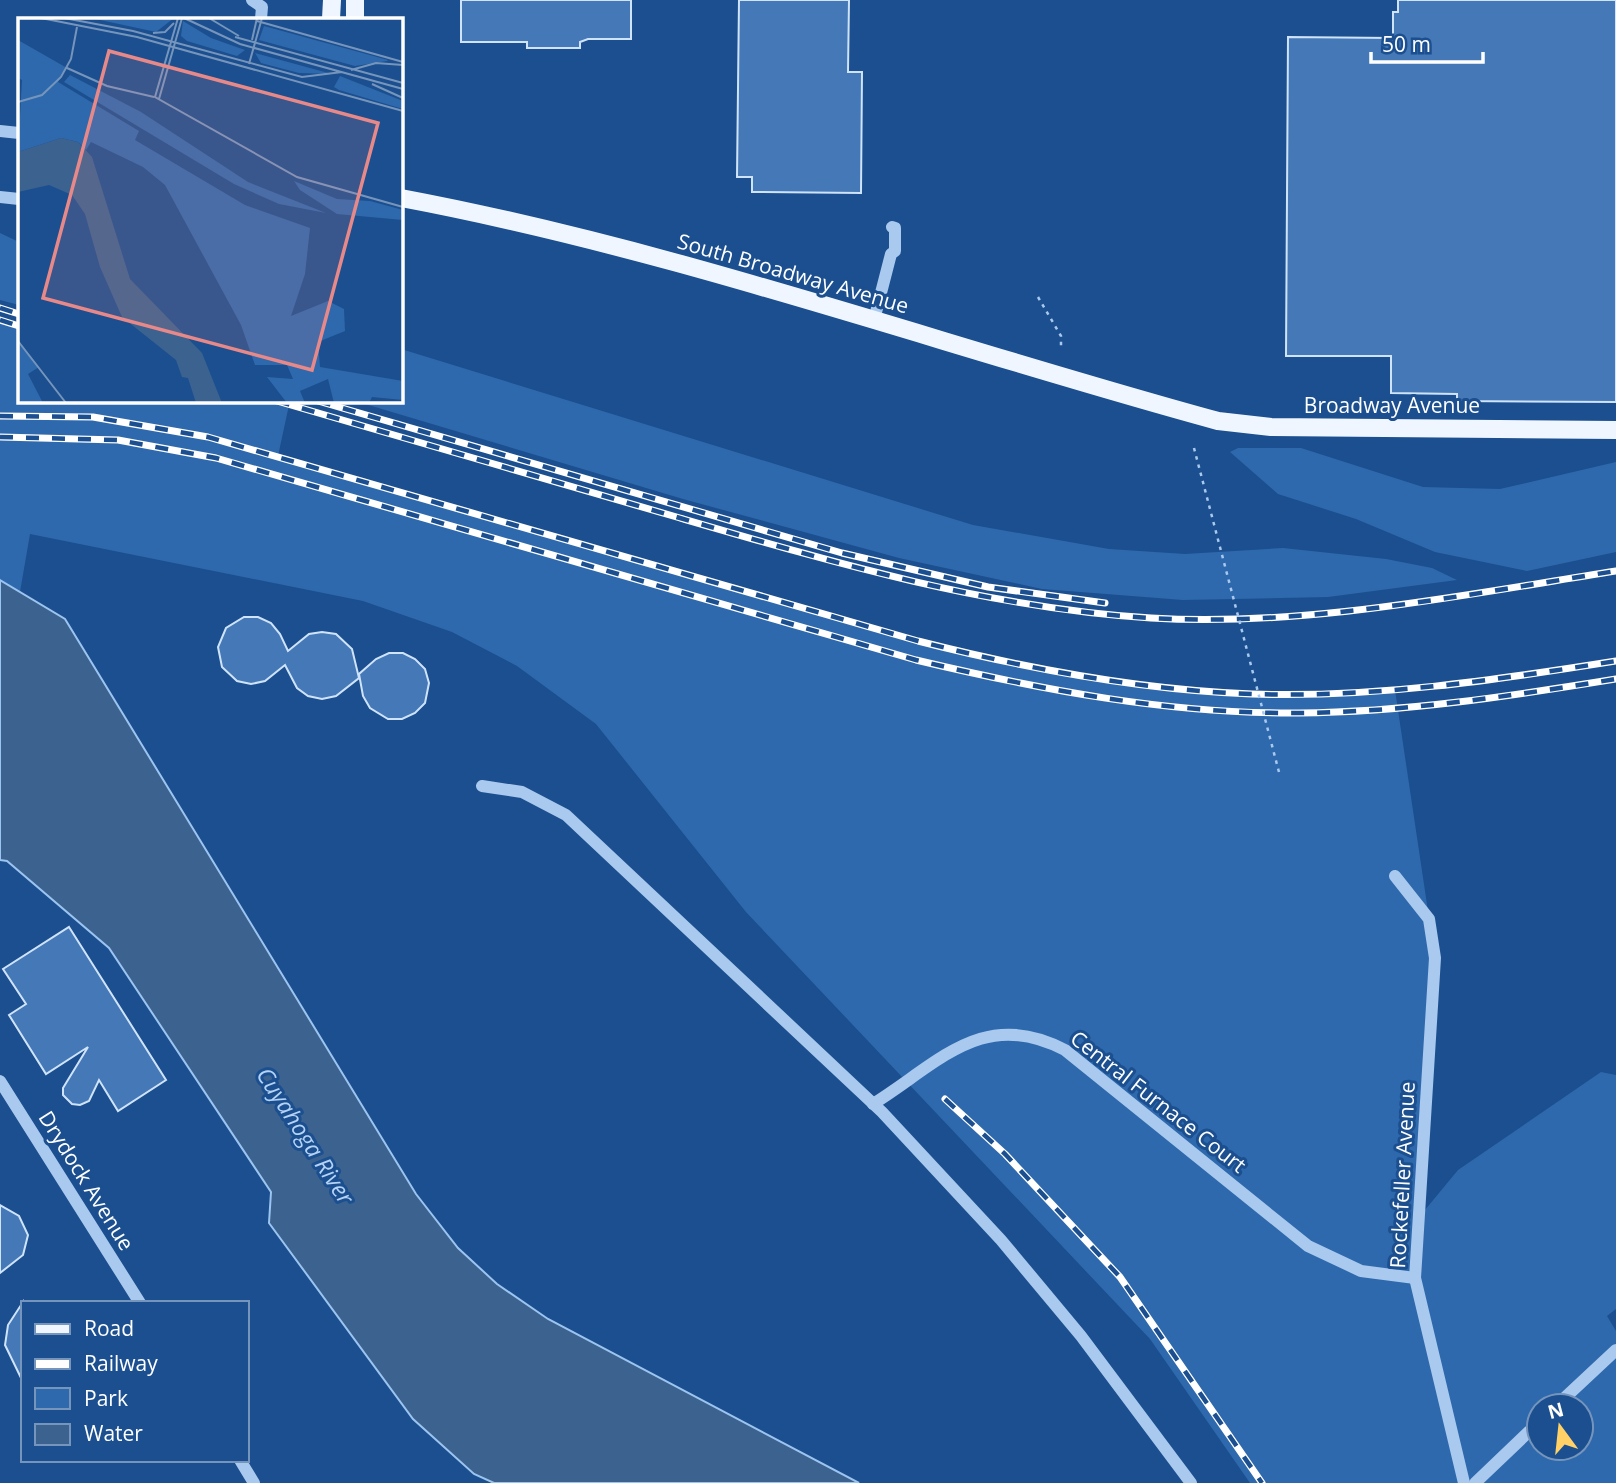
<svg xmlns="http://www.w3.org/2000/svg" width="1616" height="1483" font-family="'Open Sans',sans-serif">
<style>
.green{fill:#2e69ad;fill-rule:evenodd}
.water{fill:#3c6290;stroke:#9cc4f0;stroke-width:2}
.building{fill:#4478b7;stroke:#cfe3fa;stroke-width:2}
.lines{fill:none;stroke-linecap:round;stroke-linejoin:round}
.path{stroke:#a9c9ee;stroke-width:2.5;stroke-dasharray:3.5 5;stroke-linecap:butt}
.minor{stroke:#a9c9ee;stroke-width:12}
.major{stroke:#f0f6ff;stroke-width:18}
.rail-casing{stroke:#fff;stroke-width:7}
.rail{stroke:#1b4f8f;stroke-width:4.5;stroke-dasharray:13;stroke-linecap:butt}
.path-bridge{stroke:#a9c9ee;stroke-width:2.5;stroke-dasharray:3.5 5;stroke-linecap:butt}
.labels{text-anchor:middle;stroke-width:6;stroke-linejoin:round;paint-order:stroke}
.street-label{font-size:21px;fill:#fff;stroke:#1b4f8f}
.water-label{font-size:23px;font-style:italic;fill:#b5d3f5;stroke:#1b4f8f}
.inset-road{fill:none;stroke:#7695bc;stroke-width:2}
.view{fill:#e88989;fill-opacity:0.15;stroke:#e88989;stroke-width:3.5}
.inset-edge{fill:none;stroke:#fff;stroke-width:3.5}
</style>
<rect width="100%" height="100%" fill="#1b4f8f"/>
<g class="green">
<polygon points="0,233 19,242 19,305 0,300"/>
<path d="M0 320 19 326V401H276L289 405 278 456 918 641C1076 681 1232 701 1395 690L1435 958 1420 1216 1458 1170 1601 1072 1616 1075V1309L1607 1316 1616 1331V1483H1250L1150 1339 746 912 596 724 517 666 452 632 363 601 30 534 20 592 0 580ZM1539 1406H1581V1448H1539Z"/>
<polygon points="401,349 973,525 1109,549 1185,554 1283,548 1386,559 1432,568 1457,580 1328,597 1183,600 1042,589 899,558 683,499 355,401 401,401"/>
<polygon points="1238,448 1301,448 1423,487 1500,489 1616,462 1616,552 1527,571 1435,552 1356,519 1278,494 1230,452"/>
</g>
<polygon class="water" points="0,580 65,619 416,1194 458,1248 497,1284 548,1319 859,1483 494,1483 474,1474 413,1419 269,1223 271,1192 109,948 7,861 0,860"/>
<g class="building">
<polygon points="461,0 631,0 631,39 588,39 580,42 580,48 527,48 527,42 461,42"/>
<polygon points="739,0 849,0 848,72 862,72 861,193 752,192 752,177 737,177"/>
<polygon points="1398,0 1616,0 1616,402 1457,401 1457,394 1391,393 1391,356 1286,356 1288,37 1393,38 1393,12 1398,12"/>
<polygon points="244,617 258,617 271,623 280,634 288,651 309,634 322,632 336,634 352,649 359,678 336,696 322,699 308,696 297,688 285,665 265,681 251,684 237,681 222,667 218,647 226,628"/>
<polygon points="389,653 403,653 415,659 425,669 429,683 425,703 415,713 402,719 388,719 370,708 363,696 359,674 376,659"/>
<polygon points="69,927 166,1080 118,1111 99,1080 89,1101 80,1105 72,1104 63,1095 63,1088 88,1047 46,1074 9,1015 26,1004 3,969"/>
<polygon points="0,1205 19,1216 28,1235 23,1255 0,1273"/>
<polygon points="23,1302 23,1382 5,1345 8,1325"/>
</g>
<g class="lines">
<polyline class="path" points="1038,297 1061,336 1061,346"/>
<g class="minor">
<polyline points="252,0 262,7 261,19"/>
<polyline points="0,131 19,133"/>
<polyline points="0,197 19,199"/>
<polyline points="874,320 891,254 895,251 895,228 892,227"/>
<polyline points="482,786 522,792 566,815 882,1112 1001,1240 1081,1336 1191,1483"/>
<polyline points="1395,876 1429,919 1435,958 1415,1278 1464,1483"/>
<polyline points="0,1081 140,1303"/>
<path d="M873 1104C939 1063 983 1007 1065 1050L1308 1246 1361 1271 1415 1278"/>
<polyline points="1556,1406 1616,1350"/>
<polyline points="240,1460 254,1483"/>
<polyline points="1475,1483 1539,1422"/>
</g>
<g class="major">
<polyline points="331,19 332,0"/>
<polyline points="355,19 355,0"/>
<path d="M401 198C678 250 946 347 1218 421L1271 427 1616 430"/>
</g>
<defs>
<g id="rail">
<polyline points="0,308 19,314"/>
<polyline points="0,320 19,326"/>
<path d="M277 401C411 440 546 479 680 518 835 563 989 608 1151 618 1307 627 1462 595 1616 571"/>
<polyline points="318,401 842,553 988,587 1105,603"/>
<path d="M0 416 93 417 208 437 918 641C1028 669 1139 690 1252 694 1375 698 1496 680 1616 661"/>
<path d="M0 437 118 440 216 458 916 660C1042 690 1168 714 1299 713 1406 712 1511 696 1616 679"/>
<polyline points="945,1099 1005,1154 1120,1277 1262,1483"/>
</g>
</defs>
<use href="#rail" class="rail-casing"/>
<use href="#rail" class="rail"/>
<polyline class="path-bridge" points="1194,448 1280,776"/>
</g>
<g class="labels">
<g class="street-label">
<text transform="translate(793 274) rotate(16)" y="7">South Broadway Avenue</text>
<text x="1392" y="413">Broadway Avenue</text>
<text transform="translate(1158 1102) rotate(38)" y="7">Central Furnace Court</text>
<text transform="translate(1403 1175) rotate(-87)" y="7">Rockefeller Avenue</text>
<text transform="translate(86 1181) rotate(58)" y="7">Drydock Avenue</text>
</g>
<g class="water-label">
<text transform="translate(305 1136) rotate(57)" y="8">Cuyahoga River</text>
</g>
</g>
<g transform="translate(18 18)">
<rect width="385" height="385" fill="#1b4f8f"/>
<path d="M73 0H156L138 14ZM165 3 193 20 227 32 219 38 169 23 163 18ZM246 8 370 42 369 43 337 48 241 22ZM0 22 49 50 40 64 121 113 117 122 227 187 292 210 287 256 273 298 310 283 326 291 327 313 300 324 302 349 385 363V382L354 379 351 385H316L310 361 282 373 287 385H269L249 359 275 361 269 347H237L223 307 147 167 125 149 73 124 68 132 60 124 43 120 0 134 4 62 0 60ZM237 35 314 56 281 55 243 45ZM52 57 123 94 230 164 308 195 261 186 216 166 46 64ZM322 58 385 83V91L321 72 316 69ZM276 163 319 181 352 183 385 192V202L319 196 282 172ZM0 323 21 349 10 356 25 385H4L0 380Z" fill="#2e69ad"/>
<path d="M43 120 60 124 74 139 112 261 184 335 204 385H178L170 360 164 359 158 342 104 299 82 249 67 196 54 177 31 167 0 174V134Z" fill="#3c6290"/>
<path class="inset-road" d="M23 0 119 19 385 93M46 0 115 13 284 59 324 54M160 0 137 79 279 159 385 189M166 0 222 26 385 71M191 0 221 18M239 3 385 44M135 15 147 14 156 5M217 19 385 65M234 22 239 0M231 46 244 0M49 50 89 68 136 79M333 52 358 45 385 47M354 66 385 80M141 81 164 0M0 84 24 77 43 59 53 41 59 9M0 323 48 385"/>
<path class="view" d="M91 33 360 105 294 352 25 280Z"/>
<rect width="385" height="385" class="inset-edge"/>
</g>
<rect x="21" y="1301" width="228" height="161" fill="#1b4f8f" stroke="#7695bc" stroke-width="2"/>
<rect x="35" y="1324" width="35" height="10" fill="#f0f6ff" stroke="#7695bc" stroke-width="2"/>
<text x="84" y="1336" font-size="21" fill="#ffffff">Road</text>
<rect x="35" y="1359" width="35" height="10" fill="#ffffff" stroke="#7695bc" stroke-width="2"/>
<text x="84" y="1371" font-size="21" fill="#ffffff">Railway</text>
<rect x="35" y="1388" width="35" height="21" fill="#2e69ad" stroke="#7695bc" stroke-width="2"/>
<text x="84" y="1406" font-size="21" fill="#ffffff">Park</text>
<rect x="35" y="1424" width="35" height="21" fill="#3c6290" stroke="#7695bc" stroke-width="2"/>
<text x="84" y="1441" font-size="21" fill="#ffffff">Water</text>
<g transform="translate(1560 1427) rotate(345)"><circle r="33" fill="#1b4f8f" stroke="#7695bc" stroke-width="2"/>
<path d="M0-5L12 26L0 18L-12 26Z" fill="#ffd166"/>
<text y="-10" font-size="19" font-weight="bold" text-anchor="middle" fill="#ffffff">N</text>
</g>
<path d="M1371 52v10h112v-10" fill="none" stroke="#ffffff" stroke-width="3.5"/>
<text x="1382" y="52" font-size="21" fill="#ffffff" stroke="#1b4f8f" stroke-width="5" paint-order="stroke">50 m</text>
</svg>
